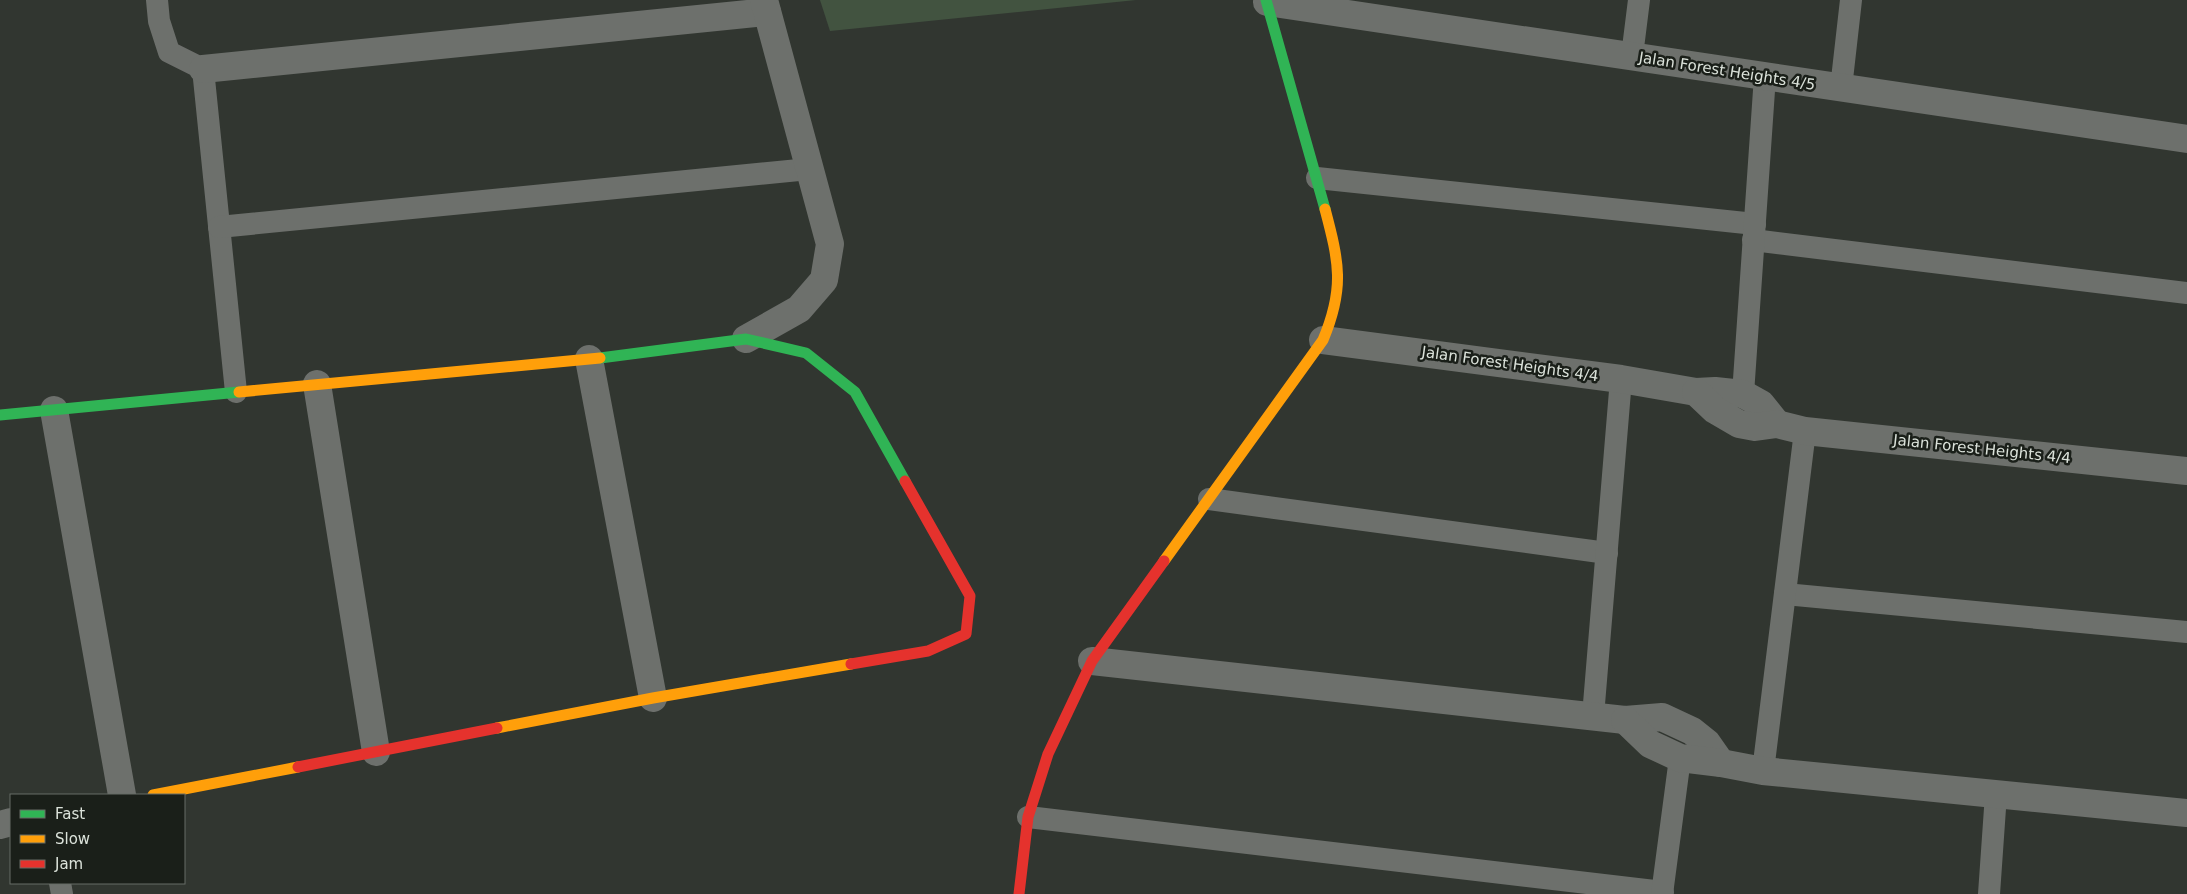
<svg xmlns="http://www.w3.org/2000/svg" width="2187" height="894" font-family="'DejaVu Sans',sans-serif">
<style>
.green{fill:#425340}
.lines{fill:none;stroke-linecap:round;stroke-linejoin:round}
.lane{stroke:#6d706c;stroke-width:22}
.street{stroke:#6d706c;stroke-width:28}
.fast{stroke:#30b455;stroke-width:11}
.slow{stroke:#ff9f0a;stroke-width:11}
.jam{stroke:#e5322d;stroke-width:11}
.labels{text-anchor:middle;stroke-width:5;stroke-linejoin:round;paint-order:stroke}
.street-label{font-size:15px;fill:#dbe2da;stroke:#1a1f19}
</style>
<rect width="100%" height="100%" fill="#313630"/>
<polygon class="green" points="820,0 1136,0 830,31"/>
<g class="lines">
<g class="lane">
<polyline points="157,0 159,21 169,52 203,69 236,392"/>
<polyline points="1632,56 1639,0"/>
<polyline points="1841,88 1851,0"/>
<polyline points="1317,178 1755,224"/>
<polyline points="219,227 809,169"/>
<polyline points="1753,240 2187,293"/>
<polyline points="1743,394 1765,76"/>
<polyline points="1209,499 1607,553"/>
<polyline points="1785,594 2187,632"/>
<polyline points="1593,716 1621,379"/>
<polyline points="1763,771 1805,431"/>
<polyline points="1028,817 1663,892"/>
<polyline points="60,883 62,894"/>
<polyline points="1662,894 1680,758"/>
<polyline points="1989,894 1996,794"/>
</g>
<g class="street">
<polyline points="1267,2 2187,139"/>
<polyline points="203,69 767,12"/>
<polyline points="746,339 799,309 824,280 830,244 764,0"/>
<polyline points="1323,340 1621,379 1696,392 1715,391 1743,394 1761,404 1777,424"/>
<polyline points="589,359 653,698"/>
<polyline points="317,384 376,752"/>
<polyline points="1696,392 1715,410 1739,424 1755,427 1777,424 1805,431 2187,471"/>
<polyline points="54,410 122,795"/>
<polyline points="1092,661 1625,720 1662,717 1692,731 1707,743 1721,763"/>
<polyline points="1625,720 1650,744 1680,758 1721,763 1763,771 2187,813"/>
<polyline points="0,825 11,822"/>
</g>
<g class="fast">
<polyline points="1266,0 1325,209"/>
<polyline points="600,358 746,339 806,353 855,392 905,481"/>
<polyline points="0,415 239,392"/>
</g>
<g class="slow">
<polyline points="239,392 600,358"/>
<path d="M1164 561 1323 340C1345 288 1339 262 1325 209"/>
<polyline points="497,728 653,698 851,664"/>
<polyline points="153,795 298,767"/>
</g>
<g class="jam">
<polyline points="851,664 928,651 966,634 970,596 905,481"/>
<polyline points="298,767 497,728"/>
<polyline points="1019,894 1028,817 1048,754 1092,661 1164,561"/>
</g>
</g>
<g class="labels">
<g class="street-label">
<text transform="translate(1727 71) rotate(9)" y="5">Jalan Forest Heights 4/5</text>
<text transform="translate(1510 364) rotate(8)" y="5">Jalan Forest Heights 4/4</text>
<text transform="translate(1982 449) rotate(6)" y="5">Jalan Forest Heights 4/4</text>
</g>
</g>
<rect x="10" y="794" width="175" height="90" fill="#1a1f19" stroke="#676d66"/>
<rect x="20" y="810" width="25" height="8" fill="#30b455" stroke="#676d66"/>
<text x="55" y="819" font-size="15" fill="#dbe2da">Fast</text>
<rect x="20" y="835" width="25" height="8" fill="#ff9f0a" stroke="#676d66"/>
<text x="55" y="844" font-size="15" fill="#dbe2da">Slow</text>
<rect x="20" y="860" width="25" height="8" fill="#e5322d" stroke="#676d66"/>
<text x="55" y="869" font-size="15" fill="#dbe2da">Jam</text>
</svg>
